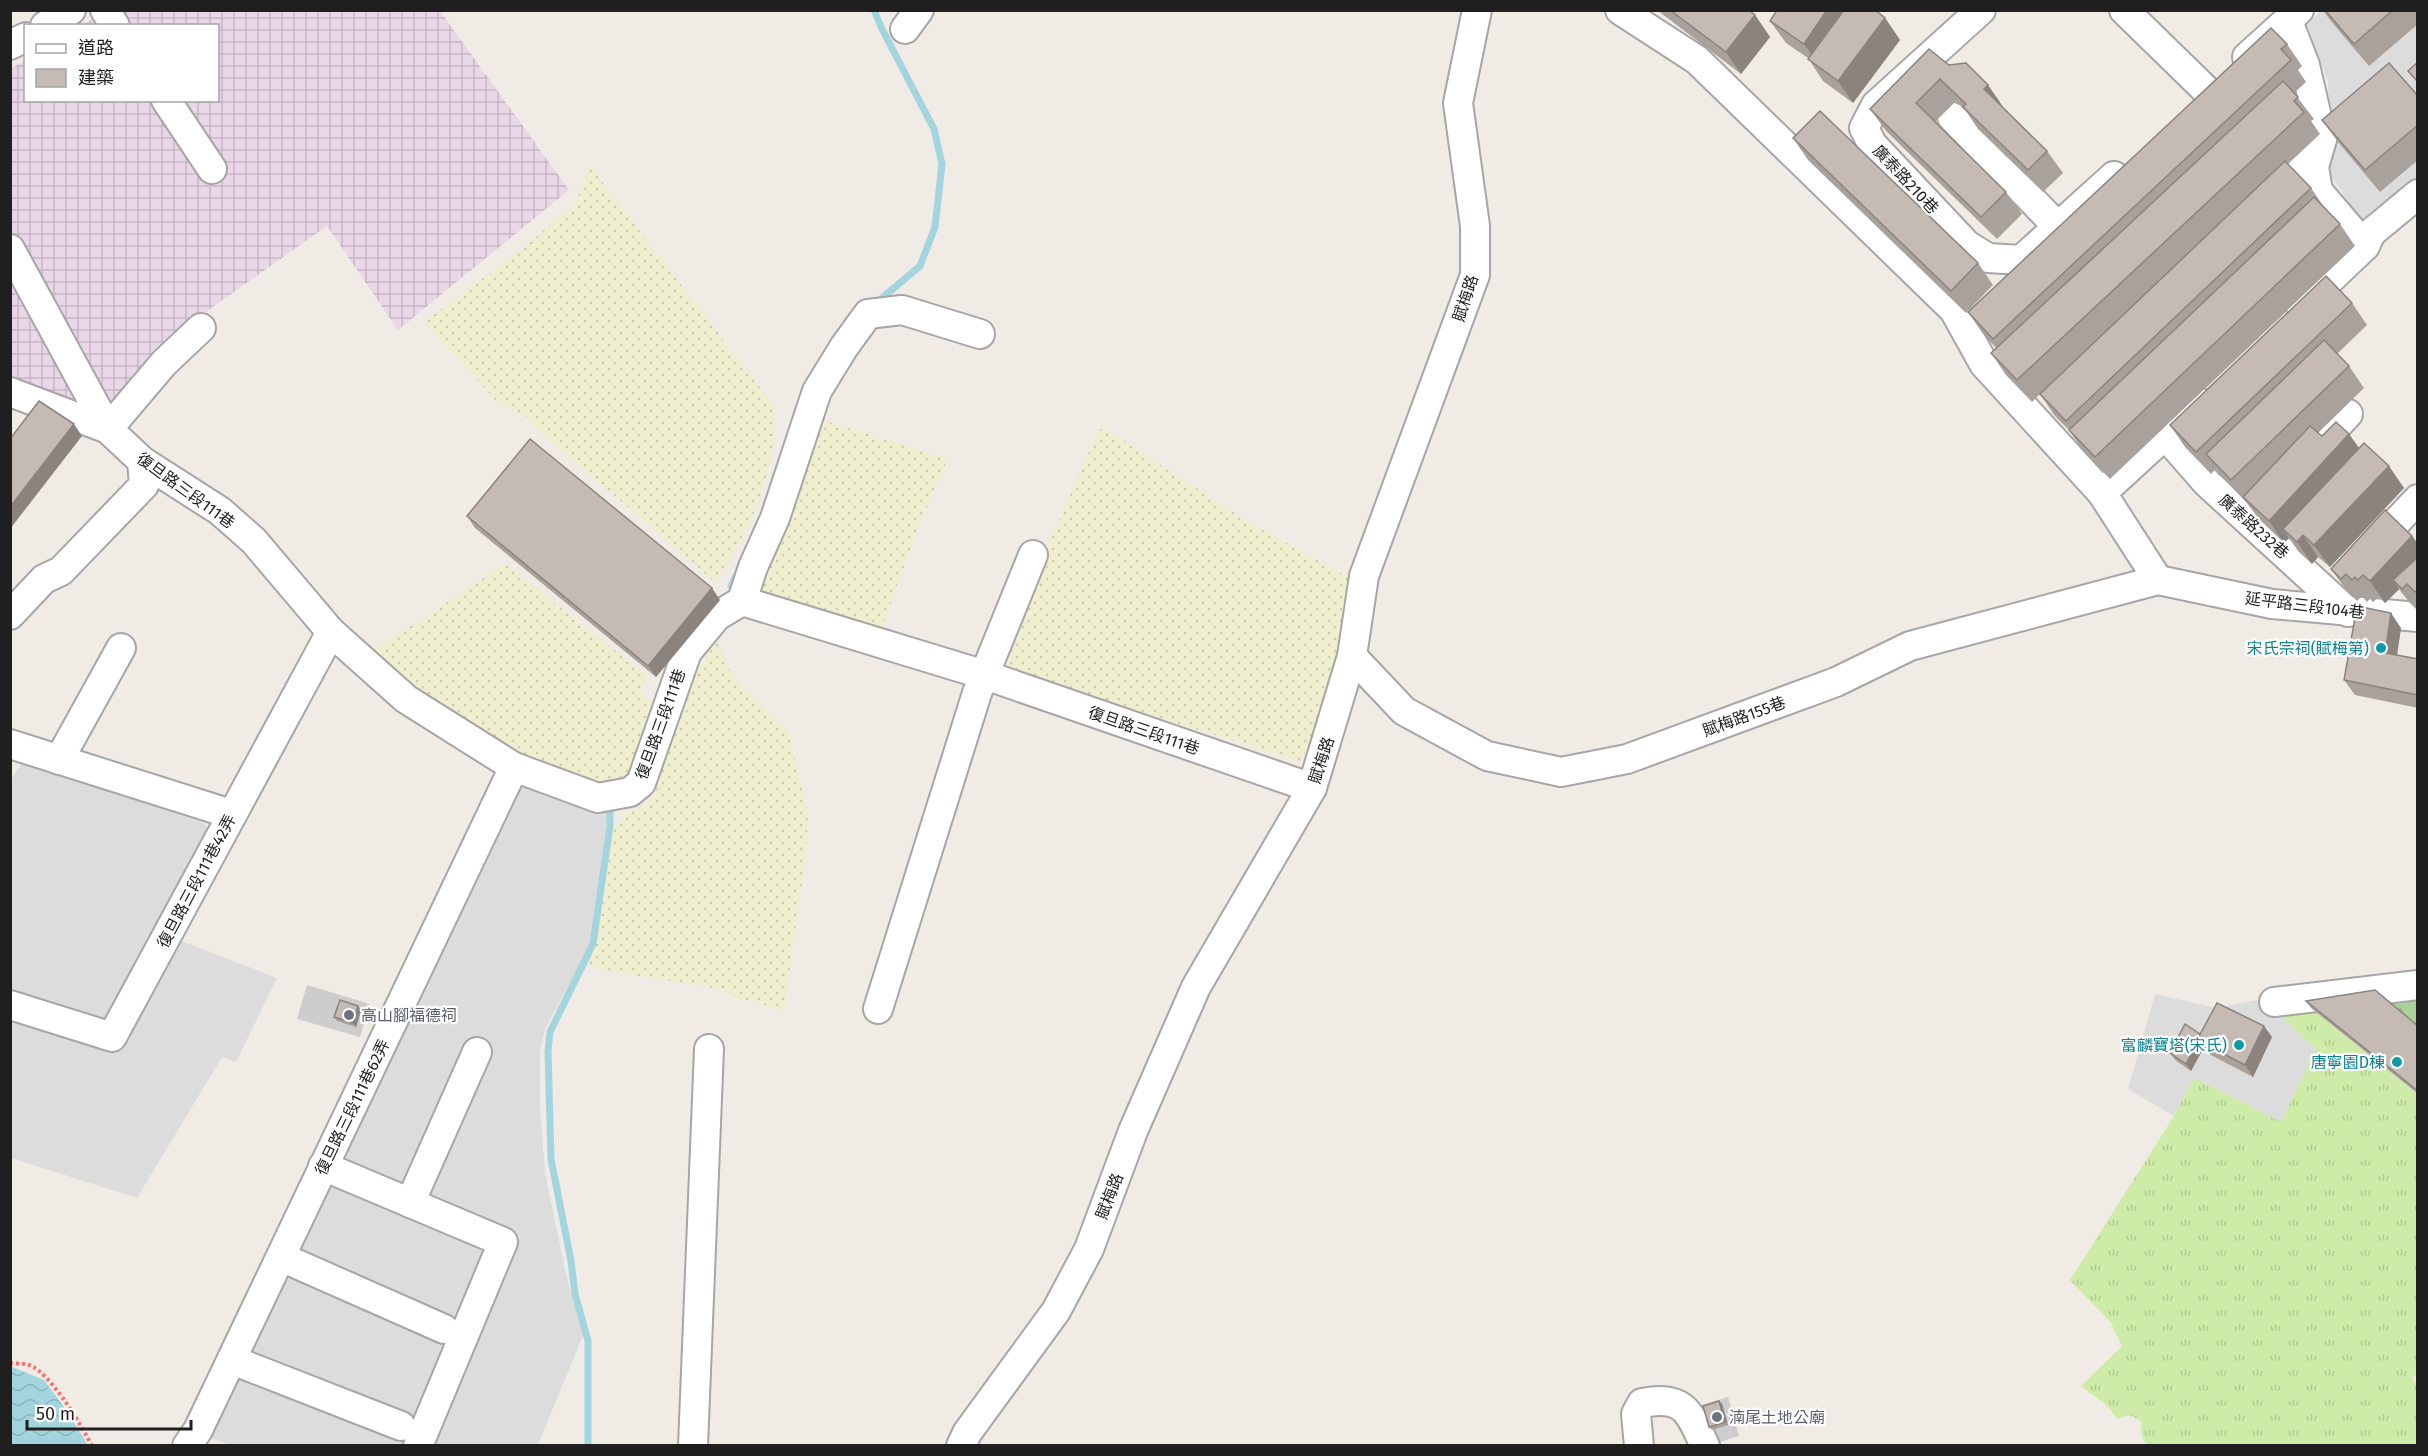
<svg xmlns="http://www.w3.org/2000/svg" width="2428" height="1456" font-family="'Fira Sans','Noto Sans TC',sans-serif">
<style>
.residential{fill:#dddcdc}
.industrial{fill:url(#industrial-grid)}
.religious{fill:#cdcdcd}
.farmland{fill:url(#farmland-dots)}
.grass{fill:url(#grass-tufts)}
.forest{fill:url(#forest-firs)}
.water{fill:url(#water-waves)}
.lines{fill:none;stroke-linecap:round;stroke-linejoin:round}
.stream{stroke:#a3d5df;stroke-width:7}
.minor-casing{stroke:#a6a6a6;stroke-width:32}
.path{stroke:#ff6e67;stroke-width:4;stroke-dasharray:3 3;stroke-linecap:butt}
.minor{stroke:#fff;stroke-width:28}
.wall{fill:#a9a19b}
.shaded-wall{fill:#8a837e}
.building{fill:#c5bbb4;stroke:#8a837e;stroke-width:1.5}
.culture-dot{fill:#0f9aa8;stroke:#fff;stroke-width:2}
.worship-dot{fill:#6b7280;stroke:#fff;stroke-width:2}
.labels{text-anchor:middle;stroke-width:4.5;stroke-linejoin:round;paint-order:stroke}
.street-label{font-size:16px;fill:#1f1f1f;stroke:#fff}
.culture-label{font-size:16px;fill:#0d838f;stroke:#fff;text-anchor:end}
.worship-label{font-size:16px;fill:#5b616d;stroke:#fff;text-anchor:start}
</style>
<defs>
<pattern id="industrial-grid" width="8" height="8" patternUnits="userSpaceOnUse" patternTransform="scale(1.5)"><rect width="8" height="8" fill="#e9d6e7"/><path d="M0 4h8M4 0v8" fill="none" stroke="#c7b7c6"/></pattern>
<pattern id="farmland-dots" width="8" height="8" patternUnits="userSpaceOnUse" patternTransform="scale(1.5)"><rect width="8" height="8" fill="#efefcf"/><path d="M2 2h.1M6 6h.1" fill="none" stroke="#ccccb1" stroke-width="1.8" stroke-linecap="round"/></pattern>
<pattern id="grass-tufts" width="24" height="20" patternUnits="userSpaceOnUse" patternTransform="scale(1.5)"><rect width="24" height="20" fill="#ceeca8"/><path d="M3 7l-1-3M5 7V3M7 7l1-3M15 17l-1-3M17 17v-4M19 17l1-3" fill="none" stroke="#b0ca90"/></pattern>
<pattern id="forest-firs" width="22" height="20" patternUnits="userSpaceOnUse" patternTransform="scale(1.5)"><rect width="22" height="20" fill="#acd198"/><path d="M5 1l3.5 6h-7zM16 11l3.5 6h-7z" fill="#94b383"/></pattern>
<pattern id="water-waves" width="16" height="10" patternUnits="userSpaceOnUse" patternTransform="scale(1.5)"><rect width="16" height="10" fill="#a3d5df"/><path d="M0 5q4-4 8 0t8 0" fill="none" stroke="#8cb6bf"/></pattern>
</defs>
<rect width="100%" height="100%" fill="#f0ece5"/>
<g class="residential">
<polygon points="2321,11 2417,11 2417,178 2363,224 2330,174 2328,81 2307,24"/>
<polygon points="22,762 204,823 209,829 179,940 277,978 236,1062 222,1057 137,1198 11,1158 10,782"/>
<polygon points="521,781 608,813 591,945 545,1029 540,1052 540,1106 545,1173 567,1279 584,1333 538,1445 233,1446 205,1436"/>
<polygon points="2155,994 2216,1008 2262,999 2316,1049 2281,1123 2194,1078 2174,1116 2128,1089"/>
</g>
<polygon class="industrial" points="107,11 440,11 569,190 398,330 327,226 210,309 114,407 73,409 11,386 11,69 25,60 26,100 218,100 218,26 82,25"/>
<g class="religious">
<polygon points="307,985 370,1004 360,1037 297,1019"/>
<polygon points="1728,1397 1739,1436 1710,1445 1698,1406"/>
</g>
<g class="farmland">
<polygon points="590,166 774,406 773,444 768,471 752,519 716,583 545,436 528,418 496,401 424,322 523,249 576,202"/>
<polygon points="819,419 948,459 917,530 881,631 757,594"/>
<polygon points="1099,429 1108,430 1245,520 1352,579 1340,651 1325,706 1301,761 994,668"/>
<polygon points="505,564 647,676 640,689 646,699 655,702 631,779 597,787 527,763 406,683 375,650"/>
<polygon points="719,640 727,667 745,689 791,735 796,769 805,798 808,817 806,854 784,1010 734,997 727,990 602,970 588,964 594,945 614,828 628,813 644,805 654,797 688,688 711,649"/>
</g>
<polygon class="grass" points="2311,1008 2417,1094 2418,1373 2412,1378 2417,1383 2417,1445 2147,1445 2142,1437 2141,1421 2129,1415 2118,1419 2106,1405 2081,1386 2122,1346 2111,1323 2070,1280 2174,1116 2194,1078 2281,1122 2316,1049 2278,1014"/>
<polygon class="forest" points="2417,993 2417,1029 2381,998"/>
<polygon class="water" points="10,1366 44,1380 67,1411 88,1445 11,1445"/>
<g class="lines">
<g class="stream">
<polyline points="874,10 882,29 934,129 942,164 935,227 920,266 876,303"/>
<polyline points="731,586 738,572"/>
<polyline points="588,1446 588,1341 575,1294 571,1261 551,1159 548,1051 550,1032 593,944 610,826 610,809"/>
</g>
<defs>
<g id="minor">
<polyline points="105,10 115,26"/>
<polyline points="1620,10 1697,60 1954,310 1984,364 2102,493 2158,580"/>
<polyline points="1981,10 1876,105 1864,128 1872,144 1967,245 1988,258 2021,260 2114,176"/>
<polyline points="2124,10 2208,92"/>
<polyline points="2288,21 2305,65 2322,139 2314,167 2318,191 2365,246"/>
<polyline points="45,26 71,10"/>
<polyline points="905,29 919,10"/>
<polyline points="10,45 26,37"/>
<polyline points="2247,57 2299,10"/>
<polyline points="166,100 212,169"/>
<polyline points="1952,117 2058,227"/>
<polyline points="2263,195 2322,139"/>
<polyline points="10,249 108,429 142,461 220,511 254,541 331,632 406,699 514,767 598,798 630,792 641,783 687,652 717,616 742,601 985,675 1312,788"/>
<polyline points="2301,307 2365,246 2371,233 2418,194"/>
<polyline points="10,392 108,429 164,363 201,328"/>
<polyline points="2165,435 2207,483 2348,612"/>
<polyline points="2313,451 2348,414"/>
<polyline points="2102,493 2200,403"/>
<polyline points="2371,549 2418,499"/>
<polyline points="742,601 753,567 775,518 817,391 844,347 868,314 902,310 980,334"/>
<polyline points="10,615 44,579 61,571 144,485 142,461"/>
<polyline points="1352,656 1404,711 1487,756 1561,772 1627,759 1836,682 1910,646 2158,580 2272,604 2418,617"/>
<polyline points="10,744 231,814"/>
<polyline points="59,760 121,648"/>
<polyline points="2274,1002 2418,985"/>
<polyline points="10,1005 112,1037 331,632"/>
<polyline points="878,1009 977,693 1033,555"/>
<polyline points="323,1166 503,1242 418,1446"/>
<polyline points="410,1203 477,1052"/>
<polyline points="281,1257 444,1329"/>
<polyline points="232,1360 401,1426"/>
<polyline points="187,1446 198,1430 514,767"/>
<polyline points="693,1446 709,1049"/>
<polyline points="961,1446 967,1433 1056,1311 1089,1249 1133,1131 1196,987 1312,788 1352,656 1364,576 1475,275 1475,226 1458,103 1477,10"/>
<path d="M1639 1446 1636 1414 1642 1403C1684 1395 1689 1411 1705 1446"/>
</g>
</defs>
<use href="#minor" class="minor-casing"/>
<path class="path" d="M10 1363C16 1364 24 1363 29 1365 51 1373 81 1425 92 1446"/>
<use href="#minor" class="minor"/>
</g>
<g class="wall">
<polygon points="1657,10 1749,10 1755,15 1770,37 1741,74"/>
<polygon points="2323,10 2418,10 2418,24 2369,66 2330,20"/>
<polygon points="1885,18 1900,40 1853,103 1823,81 1808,58 1786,43 1770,21"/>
<polygon points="2287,44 2302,66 2298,70 2306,82 2294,93 2314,119 2311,121 2320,134 2288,164 2311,188 2326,210 2340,224 2355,246 2110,479 2084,452 2069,430 2055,416 2040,394 2032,402 2006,375 1991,353 1996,348 1983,334 1968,312"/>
<polygon points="1949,65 1988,85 2003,107 2047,151 2063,173 2043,192 1978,129 1966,111 1956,101 1935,122 2006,192 2022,214 1997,239 1886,131 1870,109"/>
<polygon points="2418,96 2418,160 2380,192 2338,142 2322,120"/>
<polygon points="1793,138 1978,263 1993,285 1966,313 1808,160"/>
<polygon points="2352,303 2367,325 2337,354 2349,366 2364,388 2318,433 2322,436 2359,448 2404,488 2330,567 2318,557 2312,564 2298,551 2289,538 2284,543 2259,519 2246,502 2221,476 2216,469 2211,474 2185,447 2170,425"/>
<polygon points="467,516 720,600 656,677 475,528"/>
<polygon points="2412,536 2418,544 2418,611 2409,602 2399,589 2385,603 2379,597 2373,602 2370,599 2367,602 2362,596 2357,601 2347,591 2331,569"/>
<polygon points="2401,628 2397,655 2418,659 2418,708 2355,695 2344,680"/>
<polygon points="2306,1001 2418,1026 2418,1094 2311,1008"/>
<polygon points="361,1010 356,1027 337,1021 334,1017"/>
<polygon points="2200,1034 2272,1037 2253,1077 2205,1052 2203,1049 2191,1071 2175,1060 2170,1053"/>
<polygon points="1719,1401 1722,1404 1728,1425 1712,1430 1709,1427"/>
</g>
<g class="shaded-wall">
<polygon points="1827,10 1850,10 1819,66 1804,44"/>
<polygon points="1755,15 1770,37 1741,74 1726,52"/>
<polygon points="1885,18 1900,40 1853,103 1838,81"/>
<polygon points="1988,85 2003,107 1999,111 1984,89"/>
<polygon points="74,424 82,436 10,529 10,507"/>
<polygon points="2349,434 2365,456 2283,529 2289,538 2284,543 2269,521"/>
<polygon points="2389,466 2404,488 2330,567 2314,545"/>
<polygon points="2303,535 2318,557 2312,564 2297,542"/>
<polygon points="2412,536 2418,544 2418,569 2393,580 2399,589 2385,603 2370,581"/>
<polygon points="712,588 720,600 656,677 648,666"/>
<polygon points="2391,613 2401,628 2395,668 2385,653"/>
<polygon points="358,1006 361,1010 356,1027 353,1023"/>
<polygon points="2264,1026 2272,1037 2253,1077 2245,1065"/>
<polygon points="2198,1041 2203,1049 2191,1071 2186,1064"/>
<polygon points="1719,1401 1722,1404 1728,1425 1725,1422"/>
</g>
<g class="building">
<polygon points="1670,10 1749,10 1755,15 1726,52"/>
<polygon points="1777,10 1827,10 1804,44 1770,21"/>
<polygon points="1844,10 1875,10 1885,18 1838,81 1808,59"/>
<polygon points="2325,10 2393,10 2354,44"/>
<polygon points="2271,28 2287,44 2281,49 2291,60 1993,339 1968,312"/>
<polygon points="1929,49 1949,65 1966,63 1988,85 1984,89 2047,151 2028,170 1963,107 1966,104 1940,79 1916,103 2006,192 1981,217 1870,109"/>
<polygon points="2418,62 2418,82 2408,71"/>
<polygon points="2389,63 2418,96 2418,125 2365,170 2322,120"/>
<polygon points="2283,81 2298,97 2294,101 2304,112 2017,380 1991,353"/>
<polygon points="1820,111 1978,263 1951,291 1793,138"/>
<polygon points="2285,161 2311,188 2066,421 2040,394"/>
<polygon points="2314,197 2340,224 2095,457 2069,430"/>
<polygon points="2326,276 2352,303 2196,452 2170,425"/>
<polygon points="2324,340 2349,366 2231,480 2206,454"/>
<polygon points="39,401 74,424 10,507 10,439"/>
<polygon points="2336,422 2349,434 2269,521 2243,497 2310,426 2322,436"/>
<polygon points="530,439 712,588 648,666 467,516"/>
<polygon points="2364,443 2389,466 2314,545 2303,535 2297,542 2283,529"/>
<polygon points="2385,510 2412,536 2370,581 2363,575 2358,580 2355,577 2352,580 2346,574 2341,579 2331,569"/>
<polygon points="2418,557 2418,589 2415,592 2407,584 2402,589 2393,580"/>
<polygon points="2357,606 2391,613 2385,653 2418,659 2418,695 2344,680"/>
<polygon points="2375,990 2418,1026 2418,1091 2306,1001"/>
<polygon points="340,1000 358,1006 353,1023 334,1017"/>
<polygon points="2217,1003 2264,1026 2245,1065 2197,1040"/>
<polygon points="2185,1024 2200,1034 2197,1040 2198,1041 2186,1064 2170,1053"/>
<polygon points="1719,1401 1725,1422 1709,1427 1703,1406"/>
</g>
<g class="culture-dot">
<circle cx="2381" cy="648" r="6"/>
<circle cx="2239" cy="1045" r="6"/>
<circle cx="2397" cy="1062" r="6"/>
</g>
<g class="worship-dot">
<circle cx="349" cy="1015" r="6"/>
<circle cx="1717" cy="1417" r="6"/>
</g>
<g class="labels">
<g class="street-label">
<text transform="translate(1906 179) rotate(47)" y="6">廣泰路210巷</text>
<text transform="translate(1465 298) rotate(-72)" y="6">賦梅路</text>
<text transform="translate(186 490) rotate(36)" y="6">復旦路三段111巷</text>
<text transform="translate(2254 526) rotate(42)" y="6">廣泰路232巷</text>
<text transform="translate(2305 605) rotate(7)" y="6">延平路三段104巷</text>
<text transform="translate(1744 716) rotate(-20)" y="6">賦梅路155巷</text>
<text transform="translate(660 724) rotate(-70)" y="6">復旦路三段111巷</text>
<text transform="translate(1144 730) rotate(19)" y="6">復旦路三段111巷</text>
<text transform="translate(1321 760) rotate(-72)" y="6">賦梅路</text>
<text transform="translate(196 881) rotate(-62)" y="6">復旦路三段111巷42弄</text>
<text transform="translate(352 1107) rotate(-64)" y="6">復旦路三段111巷62弄</text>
<text transform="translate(1109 1196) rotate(-69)" y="6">賦梅路</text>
</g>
<g class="culture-label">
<text x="2369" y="654">宋氏宗祠(賦梅第)</text>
<text x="2227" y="1051">富麟寶塔(宋氏)</text>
<text x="2385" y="1068">唐寧園D棟</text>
</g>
<g class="worship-label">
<text x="361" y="1021">高山腳福德祠</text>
<text x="1729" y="1423">湳尾土地公廟</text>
</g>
</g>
<rect width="2428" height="1456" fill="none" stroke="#1f1f1f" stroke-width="24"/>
<rect x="24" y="24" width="195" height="78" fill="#ffffff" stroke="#a5a5a5" stroke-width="1.5"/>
<rect x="36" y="44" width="30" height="9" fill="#ffffff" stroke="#a5a5a5" stroke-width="1.5"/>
<text x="78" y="54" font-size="18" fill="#1f1f1f">道路</text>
<rect x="36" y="69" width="30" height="18" fill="#c5bbb4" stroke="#a5a5a5" stroke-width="1.5"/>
<text x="78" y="84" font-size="18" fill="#1f1f1f">建築</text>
<path d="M27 1420v9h164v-9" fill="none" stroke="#1f1f1f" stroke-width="3"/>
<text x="36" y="1420" font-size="18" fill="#1f1f1f" stroke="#ffffff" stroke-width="4.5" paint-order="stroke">50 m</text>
</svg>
